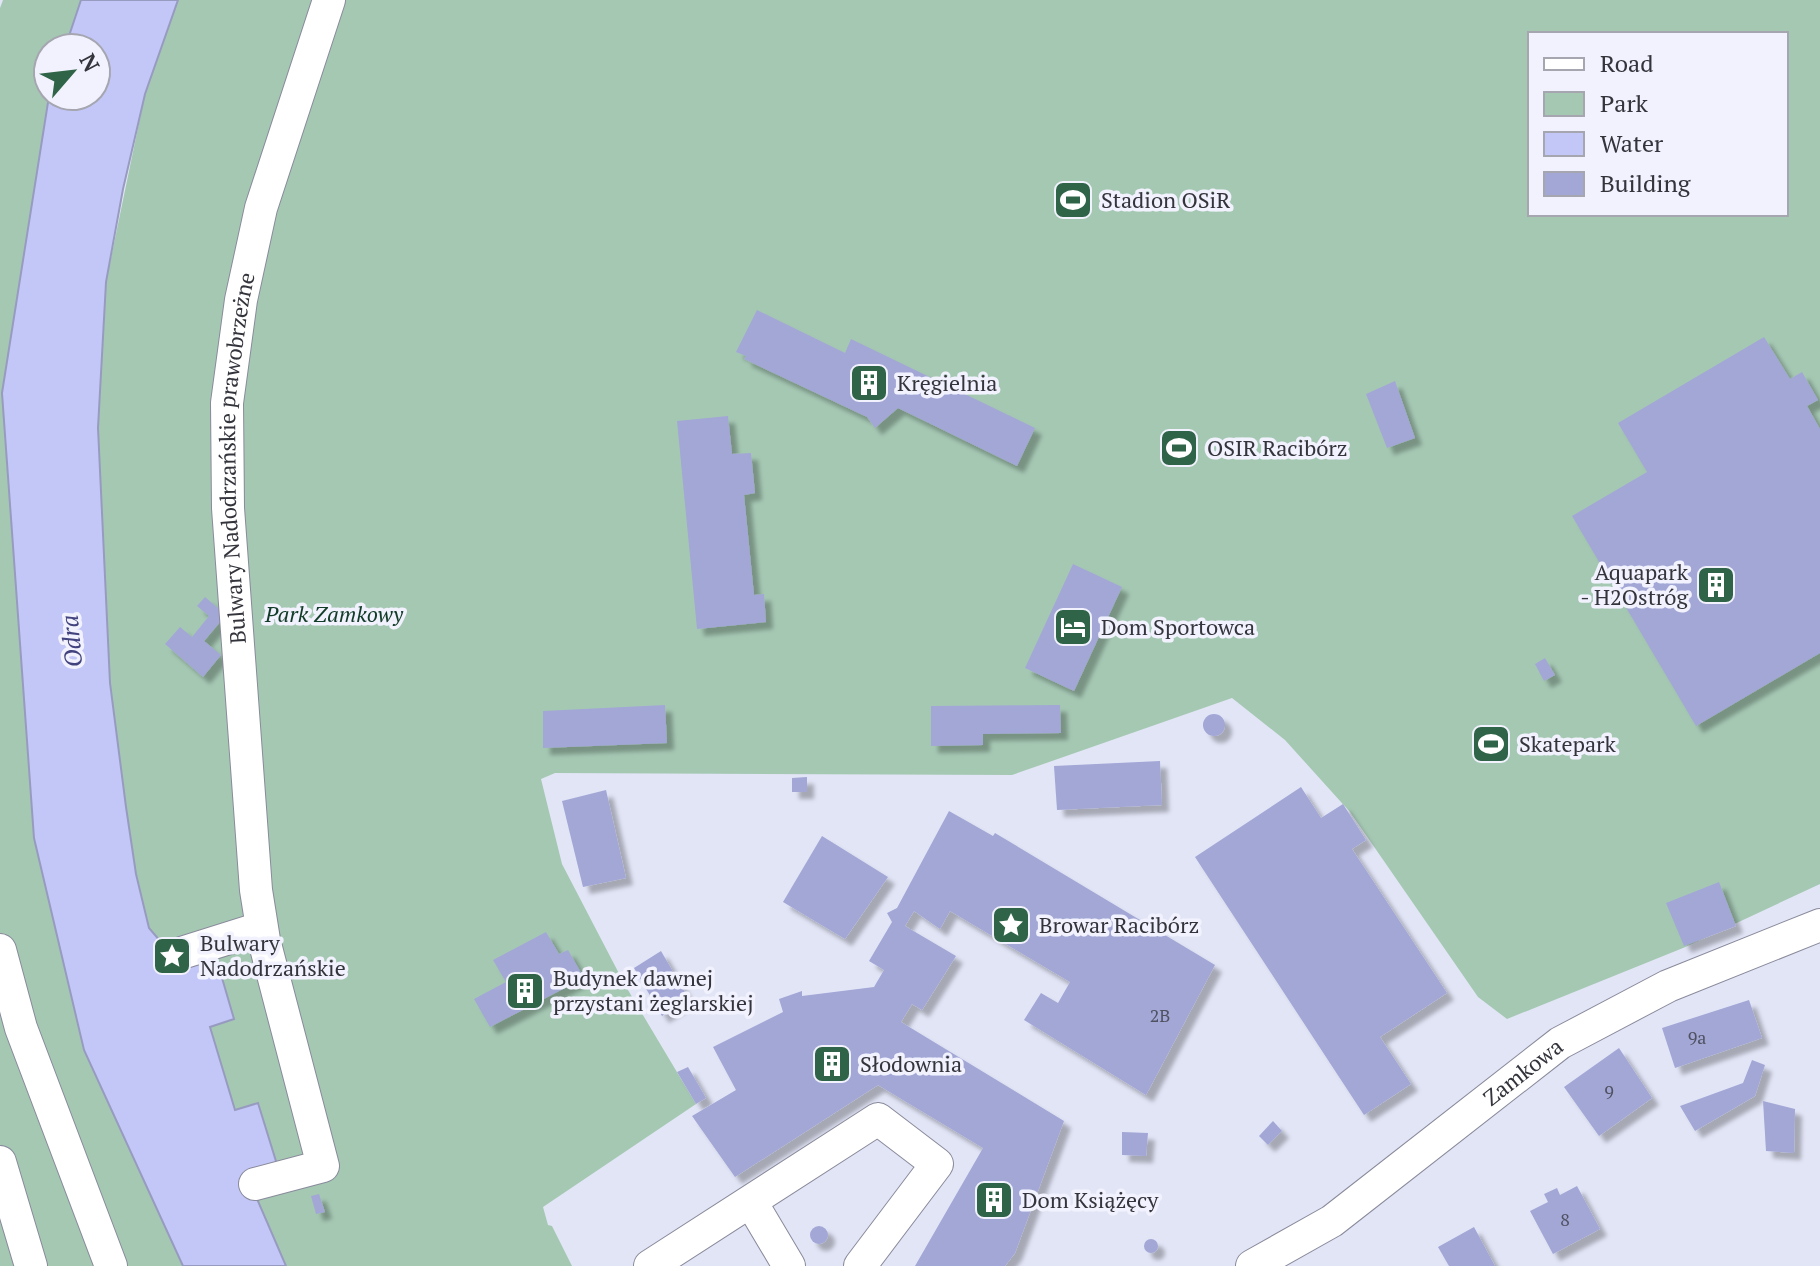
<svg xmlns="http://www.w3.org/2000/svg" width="1820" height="1266" font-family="'PT Serif',serif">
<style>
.green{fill:#a5c8b3;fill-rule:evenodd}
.water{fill:#c3c7f8;stroke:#989bc0;stroke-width:2}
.building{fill:#a3a7d6;filter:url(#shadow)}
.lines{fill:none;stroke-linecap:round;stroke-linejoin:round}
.street-casing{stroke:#898a9b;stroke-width:34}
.street{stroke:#fff;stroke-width:32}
.labels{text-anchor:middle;stroke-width:7;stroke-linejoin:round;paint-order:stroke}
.number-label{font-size:18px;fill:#505262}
.poi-label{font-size:22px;fill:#34353c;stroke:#f1f2fd;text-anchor:start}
.street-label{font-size:22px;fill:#34353c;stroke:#f1f2fd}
.park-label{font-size:22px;font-style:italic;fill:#133c28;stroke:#f1f2fd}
.water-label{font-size:24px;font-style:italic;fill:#42437e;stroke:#f1f2fd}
</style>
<defs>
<filter id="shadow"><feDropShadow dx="7" dy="7" stdDeviation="2" flood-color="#0004"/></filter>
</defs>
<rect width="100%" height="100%" fill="#e2e5f6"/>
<g class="green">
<polygon points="3,0 81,0 65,48 48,48 49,96 3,393 84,1050 183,1266 0,1266 0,8"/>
<path d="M178 0H1820V884L1683 948 1507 1019 1478 997 1350 812 1285 740 1232 698 1012 775 555 773 541 779 562 864 625 985 696 1104 543 1207 548 1225 552 1226 572 1266H286L254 1192 264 1123 259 1104 235 1110 210 1027 166 948 149 928 136 874 126 807 110 683 105 589 98 428 106 282 145 94ZM1530 34H1786V214H1530Z"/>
</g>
<polygon class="water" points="81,0 178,0 145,94 123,189 106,282 98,428 110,683 126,807 136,874 149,928 166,948 215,954 234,1019 210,1027 235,1110 258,1103 279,1171 254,1192 286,1266 183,1266 84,1050 34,838 2,393 49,96 96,96 96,48 65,48"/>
<g class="building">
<polygon points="757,310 845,353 851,339 1035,428 1017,466 898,408 875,428 867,417 744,359 746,356 736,352"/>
<polygon points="1764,337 1790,379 1802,372 1818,400 1807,406 1820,429 1820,653 1696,726 1572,516 1647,472 1618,423"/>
<polygon points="1395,381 1415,438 1387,448 1366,394"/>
<polygon points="728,416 732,454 751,453 755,493 744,495 754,595 764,594 766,622 697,629 677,421"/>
<polygon points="1073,564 1122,587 1074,691 1025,668"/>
<polygon points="205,597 226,615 204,641 221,655 203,677 165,644 180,627 192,637 209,616 197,606"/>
<polygon points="1545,658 1555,675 1544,681 1535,664"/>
<polygon points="665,705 667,743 543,748 543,711"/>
<polygon points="1060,705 1061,733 983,734 983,745 931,746 931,706"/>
<circle cx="1214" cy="725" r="11"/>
<polygon points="1160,761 1162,805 1057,810 1054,766"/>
<polygon points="807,777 807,792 792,792 792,778"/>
<polygon points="1301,787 1321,818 1343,804 1366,840 1352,849 1447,993 1380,1037 1411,1084 1364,1115 1195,857"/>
<polygon points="606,790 626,878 583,887 562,801"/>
<polygon points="949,811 993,836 995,833 1215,965 1146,1095 1024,1020 1041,993 1058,1003 1070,982 950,911 940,929 914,911 905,926 956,956 922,1010 912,1004 901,1022 1064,1121 1015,1253 1005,1266 915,1266 983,1148 878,1085 735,1177 692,1116 736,1090 713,1047 783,1012 779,999 802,991 802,996 874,987 884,970 869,961 892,922 887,913 897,908"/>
<polygon points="822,836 888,877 845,939 783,902"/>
<polygon points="1719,882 1736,926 1684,946 1666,903"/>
<polygon points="546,932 559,954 568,950 584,978 490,1027 474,999 506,982 493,960"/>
<polygon points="661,951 689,999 662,1016 634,968"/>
<polygon points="1749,1000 1762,1038 1675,1068 1662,1028"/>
<polygon points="1619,1048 1652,1098 1599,1136 1564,1087"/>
<polygon points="1752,1060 1765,1065 1755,1096 1695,1131 1680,1106 1743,1083"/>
<polygon points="688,1067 706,1098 696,1104 677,1072"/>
<polygon points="1763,1101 1795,1109 1794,1153 1766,1151"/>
<polygon points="1273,1121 1282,1131 1268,1145 1259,1136"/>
<polygon points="1122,1132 1148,1133 1146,1156 1122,1155"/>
<polygon points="1577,1186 1600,1229 1553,1254 1530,1211 1548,1202 1544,1194 1557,1188 1560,1195"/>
<polygon points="319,1194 325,1212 316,1214 311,1196"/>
<circle cx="819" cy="1235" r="9"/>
<polygon points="1474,1227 1495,1266 1449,1266 1438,1247"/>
<circle cx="1151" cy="1246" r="7"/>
</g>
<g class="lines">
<defs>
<g id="street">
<polyline points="0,950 21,1028 111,1266"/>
<polyline points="172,956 261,928"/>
<polyline points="0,1162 31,1266"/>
<path id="s1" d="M255 1184 323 1166 264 940 256 890 228 508 227 403 241 300 261 208 329 0"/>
<polyline points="751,1202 789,1266"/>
<polyline points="650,1266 878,1119 937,1164 860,1266"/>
<path id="s2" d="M1252 1266 1332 1221 1560 1043 1668 986 1820 925"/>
</g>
</defs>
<use href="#street" class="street-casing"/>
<use href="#street" class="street"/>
</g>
<defs>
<symbol id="stadium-square" viewBox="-11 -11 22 22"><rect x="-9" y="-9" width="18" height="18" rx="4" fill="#306448" stroke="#f1f2fd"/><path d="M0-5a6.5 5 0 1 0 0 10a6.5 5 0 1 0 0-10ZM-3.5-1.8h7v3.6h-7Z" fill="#fff"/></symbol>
<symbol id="building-square" viewBox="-11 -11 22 22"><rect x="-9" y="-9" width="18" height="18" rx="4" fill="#306448" stroke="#f1f2fd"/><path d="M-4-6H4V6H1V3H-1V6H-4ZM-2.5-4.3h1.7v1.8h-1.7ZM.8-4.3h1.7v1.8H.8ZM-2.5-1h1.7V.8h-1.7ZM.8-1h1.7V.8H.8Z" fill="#fff"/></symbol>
<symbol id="hotel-square" viewBox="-11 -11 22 22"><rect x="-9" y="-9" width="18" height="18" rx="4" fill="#306448" stroke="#f1f2fd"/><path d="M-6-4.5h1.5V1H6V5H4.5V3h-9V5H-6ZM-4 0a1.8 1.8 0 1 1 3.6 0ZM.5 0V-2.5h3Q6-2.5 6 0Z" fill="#fff"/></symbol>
<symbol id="sight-square" viewBox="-11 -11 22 22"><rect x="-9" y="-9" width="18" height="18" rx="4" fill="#306448" stroke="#f1f2fd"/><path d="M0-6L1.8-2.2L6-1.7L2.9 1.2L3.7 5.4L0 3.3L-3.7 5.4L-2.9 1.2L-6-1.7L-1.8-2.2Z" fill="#fff"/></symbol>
</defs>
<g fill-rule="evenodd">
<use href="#stadium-square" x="1051" y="178" width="44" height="44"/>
<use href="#building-square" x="847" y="361" width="44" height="44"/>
<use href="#stadium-square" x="1157" y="426" width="44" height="44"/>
<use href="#building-square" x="1694" y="563" width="44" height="44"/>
<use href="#hotel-square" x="1051" y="605" width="44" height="44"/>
<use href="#stadium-square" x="1469" y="722" width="44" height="44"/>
<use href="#sight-square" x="989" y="903" width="44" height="44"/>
<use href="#sight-square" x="150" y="934" width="44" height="44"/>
<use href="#building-square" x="503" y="969" width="44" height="44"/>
<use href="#building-square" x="810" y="1042" width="44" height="44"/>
<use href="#building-square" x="972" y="1178" width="44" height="44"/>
</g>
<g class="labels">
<g class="number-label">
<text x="1160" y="1022">2B</text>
<text x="1697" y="1044">9a</text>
<text x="1609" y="1098">9</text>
<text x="1565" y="1226">8</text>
</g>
<g class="poi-label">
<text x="1101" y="208">Stadion OSiR</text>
<text x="897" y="391">Kręgielnia</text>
<text x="1207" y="456">OSIR Racibórz</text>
<text x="1688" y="580" text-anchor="end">Aquapark<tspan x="1688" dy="25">- H2Ostróg</tspan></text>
<text x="1101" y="635">Dom Sportowca</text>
<text x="1519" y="752">Skatepark</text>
<text x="1039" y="933">Browar Racibórz</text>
<text x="200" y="951">Bulwary<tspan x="200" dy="25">Nadodrzańskie</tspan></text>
<text x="553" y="986">Budynek dawnej<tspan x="553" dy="25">przystani żeglarskiej</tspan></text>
<text x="860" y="1072">Słodownia</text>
<text x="1022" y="1208">Dom Książęcy</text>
</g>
<g class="street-label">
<text dy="8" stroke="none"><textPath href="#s1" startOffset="788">Bulwary Nadodrzańskie prawobrzeżne</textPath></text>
<text dy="8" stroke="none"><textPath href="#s2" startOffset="334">Zamkowa</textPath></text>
</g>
<g class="park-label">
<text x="334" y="622">Park Zamkowy</text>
</g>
<g class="water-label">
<text transform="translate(72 641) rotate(-95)" y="8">Odra</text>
</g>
</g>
<rect x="1528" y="32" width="260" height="184" fill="#f1f2fd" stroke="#a5a6b0" stroke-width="2"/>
<rect x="1544" y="58" width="40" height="12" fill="#ffffff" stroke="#a5a6b0" stroke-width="2"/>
<text x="1600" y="72" font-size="24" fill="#34353c">Road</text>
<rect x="1544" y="92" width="40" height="24" fill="#a5c8b3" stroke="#a5a6b0" stroke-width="2"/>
<text x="1600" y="112" font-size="24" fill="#34353c">Park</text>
<rect x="1544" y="132" width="40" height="24" fill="#c3c7f8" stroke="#a5a6b0" stroke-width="2"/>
<text x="1600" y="152" font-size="24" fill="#34353c">Water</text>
<rect x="1544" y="172" width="40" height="24" fill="#a3a7d6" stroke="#a5a6b0" stroke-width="2"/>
<text x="1600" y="192" font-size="24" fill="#34353c">Building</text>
<g transform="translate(72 72) rotate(62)"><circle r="38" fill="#f1f2fd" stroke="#a5a6b0" stroke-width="2"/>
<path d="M0-6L14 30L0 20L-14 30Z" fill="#306448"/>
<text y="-12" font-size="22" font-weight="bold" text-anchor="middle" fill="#34353c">N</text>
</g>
</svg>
